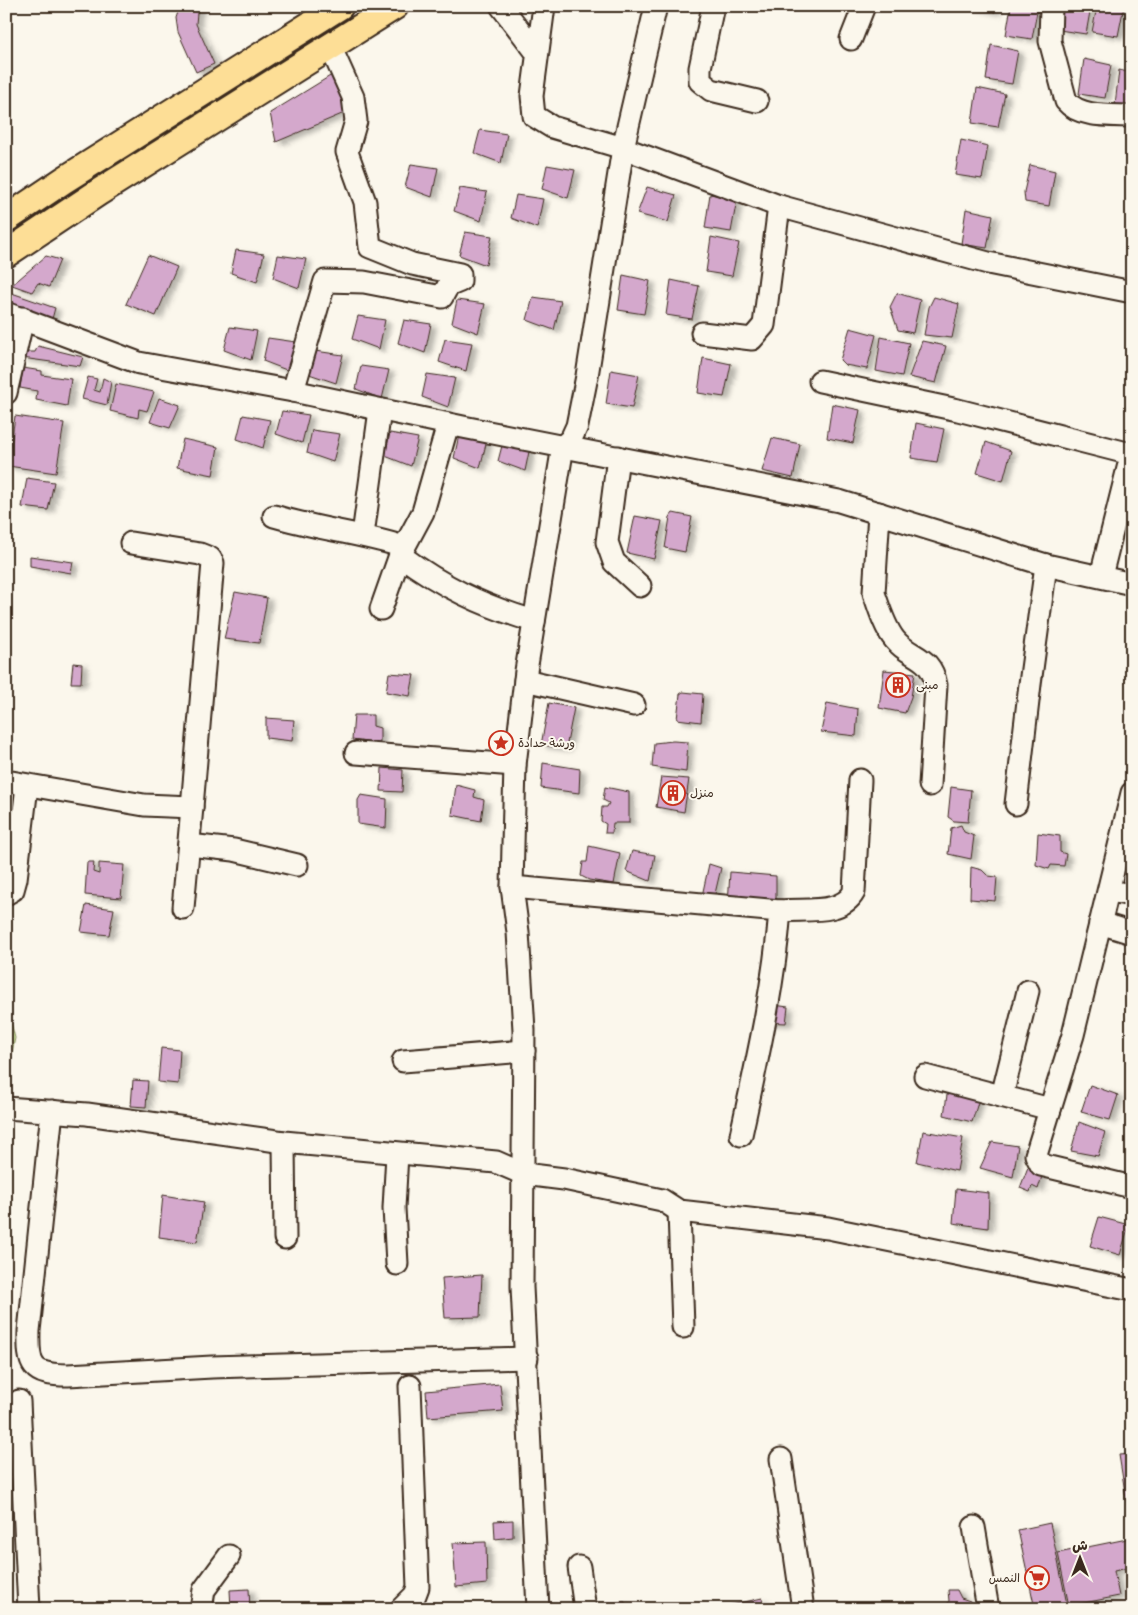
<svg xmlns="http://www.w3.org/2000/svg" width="1138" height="1615" font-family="'Balsamiq Sans','Playpen Sans Arabic',sans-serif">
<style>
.green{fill:#cfe99f;stroke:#858a5e}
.building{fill:#d4a8cc;stroke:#3b2a1e;filter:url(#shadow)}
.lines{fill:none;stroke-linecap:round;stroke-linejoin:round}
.minor-casing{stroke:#3b2a1e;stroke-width:25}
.major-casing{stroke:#3b2a1e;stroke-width:30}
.minor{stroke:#fbf7ec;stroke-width:21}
.major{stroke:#fdde96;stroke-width:26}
.labels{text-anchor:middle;stroke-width:4;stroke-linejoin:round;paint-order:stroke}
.poi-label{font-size:12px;fill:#3b2a1e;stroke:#fbf7ec;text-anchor:start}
</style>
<defs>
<filter id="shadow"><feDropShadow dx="5.5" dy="3" stdDeviation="2.5" flood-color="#0004"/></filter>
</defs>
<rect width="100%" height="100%" fill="#fbf7ec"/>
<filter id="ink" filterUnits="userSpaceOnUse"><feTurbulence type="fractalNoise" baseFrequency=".02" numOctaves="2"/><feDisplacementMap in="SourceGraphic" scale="10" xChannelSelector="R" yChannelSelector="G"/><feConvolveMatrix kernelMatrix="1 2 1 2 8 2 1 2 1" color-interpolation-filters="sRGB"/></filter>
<g filter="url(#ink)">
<polygon class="green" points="6,1003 15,1038 6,1082"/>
<g class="building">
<polygon points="180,6 201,6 197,13 196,24 214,64 196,72 178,32 176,18"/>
<polygon points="969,6 996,6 995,12"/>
<polygon points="1011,6 1038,6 1032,39 1006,35"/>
<polygon points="1064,6 1091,6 1086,34 1059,30"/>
<polygon points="1097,6 1124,6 1118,36 1092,32"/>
<polygon points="991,45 1018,51 1012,84 986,80"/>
<polygon points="1084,59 1111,65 1105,98 1079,94"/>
<polygon points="1119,70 1132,73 1132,108 1115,105"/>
<polygon points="335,73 349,111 276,142 270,113"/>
<polygon points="977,88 1005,94 998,127 972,123"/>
<polygon points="480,130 507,134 501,163 474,153"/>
<polygon points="961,140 988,146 982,179 955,175"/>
<polygon points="411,164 438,168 432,197 405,187"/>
<polygon points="547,165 575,170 568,198 542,189"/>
<polygon points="1030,165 1055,171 1049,206 1025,202 1024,192"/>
<polygon points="647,187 676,195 668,222 637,214"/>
<polygon points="460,188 487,192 481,221 454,211"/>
<polygon points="710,194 737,199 731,232 705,228"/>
<polygon points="516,195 543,199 537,228 511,218"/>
<polygon points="966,209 993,215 987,248 961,244"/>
<polygon points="465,232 492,236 486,265 459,255"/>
<polygon points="711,237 739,243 732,276 706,272"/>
<polygon points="236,250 264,254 257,282 231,273"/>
<polygon points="148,255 177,267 156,316 126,304"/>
<polygon points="278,255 306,259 299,288 273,278"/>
<polygon points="46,256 60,260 49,287 38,283 32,292 12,285"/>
<polygon points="623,275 650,281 644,314 618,310"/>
<polygon points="671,280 699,286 692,319 666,315"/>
<polygon points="6,291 55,308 52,319 6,304"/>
<polygon points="897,293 920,300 913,333 898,330 890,307"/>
<polygon points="533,297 561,301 554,330 527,320"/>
<polygon points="934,297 959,304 952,338 924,335 929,307"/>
<polygon points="457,300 485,304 478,333 452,323"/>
<polygon points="358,316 385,320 379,349 352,339"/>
<polygon points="404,320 431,324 425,353 398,343"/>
<polygon points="230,327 257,331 251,360 224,350"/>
<polygon points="850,328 876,335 867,369 845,365 840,360"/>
<polygon points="881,337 909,343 902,376 876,371"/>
<polygon points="268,338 296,342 289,371 263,361"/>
<polygon points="445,339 472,343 466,371 439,362"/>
<polygon points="922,341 946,346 936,383 909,377"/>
<polygon points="38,346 83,357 80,366 22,358 24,352 35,352"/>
<polygon points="315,351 343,355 336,383 309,374"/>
<polygon points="703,358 731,364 724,397 698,393"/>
<polygon points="361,366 389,370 382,399 356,389"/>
<polygon points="23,368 42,371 42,375 71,379 67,406 36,400 37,391 20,388"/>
<polygon points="611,370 639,375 632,408 606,404"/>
<polygon points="427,374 455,378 448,407 422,397"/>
<polygon points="88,377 97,379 94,390 100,392 103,378 111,382 107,405 82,399"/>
<polygon points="116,384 154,392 147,411 139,409 138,418 110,411"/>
<polygon points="159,398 180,405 170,428 150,422"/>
<polygon points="832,404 860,410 853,443 827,438"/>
<polygon points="282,411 309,415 302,443 276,434"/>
<polygon points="243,415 270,420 263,448 237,439"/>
<polygon points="15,416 64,423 56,473 8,466"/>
<polygon points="916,423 944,429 937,462 911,458"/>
<polygon points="312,430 340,434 333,462 307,453"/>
<polygon points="390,433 418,438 411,466 385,456"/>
<polygon points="459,435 487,440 480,468 454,458"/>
<polygon points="504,438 531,442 525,471 498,461"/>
<polygon points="772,438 800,444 793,478 762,471"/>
<polygon points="183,439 218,447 213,475 177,468"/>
<polygon points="986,442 1011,451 1003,481 977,473"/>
<polygon points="27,478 54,482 48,510 22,507"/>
<polygon points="673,513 692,517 685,552 665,548 670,517"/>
<polygon points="635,516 662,521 654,559 627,553"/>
<polygon points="30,556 73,562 71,573 30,566"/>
<polygon points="235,592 267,598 259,643 224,639"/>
<polygon points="73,663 82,664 81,683 71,683"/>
<polygon points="884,670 915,673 911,697 905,713 879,708"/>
<polygon points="389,673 414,675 410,696 386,692"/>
<polygon points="683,692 703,694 701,722 677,719 680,694"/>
<polygon points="549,703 574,708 566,748 541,745"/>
<polygon points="827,703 858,709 856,736 821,732"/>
<polygon points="354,715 373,715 373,726 380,728 380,744 352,740"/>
<polygon points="266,718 294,720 292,741 266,738"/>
<polygon points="673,741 688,742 686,772 652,767 654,743"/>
<polygon points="543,763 580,769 579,793 541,788"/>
<polygon points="382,768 403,770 402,792 381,791"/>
<polygon points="661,777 689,779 684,812 656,807"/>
<polygon points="456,785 475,790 474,797 484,800 481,821 452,815"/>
<polygon points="605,787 629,792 629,823 613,823 612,833 605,833 606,824 601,821 602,807 607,807 609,803 603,800"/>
<polygon points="951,787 971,790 968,822 954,821 948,817"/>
<polygon points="361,795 387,799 386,828 358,824 358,800"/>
<polygon points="961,825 964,832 974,836 971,859 948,854 951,828"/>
<polygon points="1038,833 1060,836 1060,852 1066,854 1064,866 1051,865 1049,869 1036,865"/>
<polygon points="589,846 620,853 614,884 589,880 581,876 583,862 587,862"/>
<polygon points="632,851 655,855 650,881 626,871"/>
<polygon points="87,862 94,862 93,872 99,874 99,863 124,865 121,898 85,895"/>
<polygon points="709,864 721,868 714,898 702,896"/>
<polygon points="971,867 982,870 988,876 997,877 995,901 970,899"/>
<polygon points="730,872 776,876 776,909 728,904"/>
<polygon points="86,905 114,909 109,935 81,932"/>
<polygon points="767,1004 788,1007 786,1023 764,1022"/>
<polygon points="161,1048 180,1050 178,1084 158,1082"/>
<polygon points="133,1080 148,1081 146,1107 131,1106"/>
<polygon points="1090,1085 1118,1095 1110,1120 1081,1112"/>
<polygon points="965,1090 980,1096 972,1122 944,1115 947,1095"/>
<polygon points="1079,1122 1105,1132 1098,1156 1071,1151"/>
<polygon points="923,1131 963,1138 957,1171 917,1162"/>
<polygon points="992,1142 1018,1146 1013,1177 980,1168"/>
<polygon points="1028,1167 1043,1173 1038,1189 1032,1186 1030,1192 1020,1188"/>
<polygon points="956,1189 989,1193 988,1228 953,1223"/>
<polygon points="163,1195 204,1202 197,1242 159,1237"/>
<polygon points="1099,1217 1129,1225 1120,1255 1090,1246"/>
<polygon points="482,1275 480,1317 445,1318 442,1278"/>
<polygon points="500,1384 503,1411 428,1417 426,1391"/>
<polygon points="1132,1454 1132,1535 1119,1455"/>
<polygon points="513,1520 513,1537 495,1539 494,1521"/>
<polygon points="1050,1523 1068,1609 1035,1609 1018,1530"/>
<polygon points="1127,1539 1132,1567 1114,1571 1119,1596 1069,1606 1058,1553"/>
<polygon points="486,1542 487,1584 456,1587 453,1543"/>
<polygon points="249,1589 250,1609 231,1609 230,1590"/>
<polygon points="948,1590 957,1590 961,1598 970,1601 972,1607 945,1609 949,1601"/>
<polygon points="762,1598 764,1609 714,1609"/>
<polygon points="625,1602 626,1609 607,1609 606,1603"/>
</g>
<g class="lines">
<defs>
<g id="minor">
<polyline points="501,6 537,53"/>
<polyline points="656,6 623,148 779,206 988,263 1132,292"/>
<polyline points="713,6 700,68 700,81 711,90 757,101"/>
<path d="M1051 6 1050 41 1066 101C1080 118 1111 115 1132 116"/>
<polyline points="851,39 864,6"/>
<polyline points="6,313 139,363 293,391 463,427 839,501 1046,565 1132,584"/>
<polyline points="702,333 752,339 764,325 779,206"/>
<polyline points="820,381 958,410 1131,454"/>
<polyline points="293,391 325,281 364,282 442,297 448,286 460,281 460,274 412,264 370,247 365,202 347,152 356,121 353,97 331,48"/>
<polyline points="6,393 23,318"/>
<polyline points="618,457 607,542 614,562 640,586"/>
<path d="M879 513 874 593C879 608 885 628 895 640 911 659 931 655 936 685L930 785"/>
<path d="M274 516C317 529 361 533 404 547"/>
<polyline points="363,535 380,410"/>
<path d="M400 555C443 587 483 606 534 621"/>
<polyline points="1101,576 1132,452"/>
<polyline points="381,609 400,555 423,512 448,424"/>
<polyline points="525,680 634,705"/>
<polyline points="356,753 515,765"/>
<polyline points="6,781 144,805 192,807 213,563 210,558 200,554 131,543"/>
<polyline points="1132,793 1073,1035 1036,1155 1041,1165 1132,1187"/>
<polyline points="1016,804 1030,684 1046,565"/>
<polyline points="189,845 234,850 297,865"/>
<path d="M512 887 780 911C774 987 757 1061 741 1135"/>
<polyline points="1109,891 1132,895"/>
<polyline points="6,894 13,890 16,879 27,786"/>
<polyline points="183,908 192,807"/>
<path d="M780 911C803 908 841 916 854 892L860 780"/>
<polyline points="1100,923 1132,933"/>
<polyline points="403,1061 524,1051"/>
<polyline points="925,1076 1050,1109"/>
<polyline points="1002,1096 1028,991"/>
<polyline points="6,1108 87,1114 284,1142 496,1162 524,1174 564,1179 662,1200 679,1211 828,1228 1132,1290"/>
<path d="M52 1111 29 1331C28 1366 31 1375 68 1375L212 1367 527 1358"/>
<polyline points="284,1142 285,1238"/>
<polyline points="397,1154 394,1208 397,1264"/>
<polyline points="679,1211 683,1327"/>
<polyline points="19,1401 29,1609"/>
<polyline points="781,1459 803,1609"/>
<polyline points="974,1527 988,1609"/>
<polyline points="579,1567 585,1609"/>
<polyline points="201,1609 204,1590 229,1556"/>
<polyline points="401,1609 415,1595 418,1587 410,1386"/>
<polyline points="538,1609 522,1287 524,1030 518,932 512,887 513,845 515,765 526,671 563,446 571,439 577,426 587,376 623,148 552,127 534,116 532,96 544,6"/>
</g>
<g id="major">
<polyline points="6,219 64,180 340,6"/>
<polyline points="6,254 99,192 395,6"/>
</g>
</defs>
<use href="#minor" class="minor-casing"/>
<use href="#major" class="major-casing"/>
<use href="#minor" class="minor"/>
<use href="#major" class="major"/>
</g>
</g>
<defs>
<symbol id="building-ring" viewBox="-11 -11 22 22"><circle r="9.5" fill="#fbf7ec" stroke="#c8321e" stroke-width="1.5"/><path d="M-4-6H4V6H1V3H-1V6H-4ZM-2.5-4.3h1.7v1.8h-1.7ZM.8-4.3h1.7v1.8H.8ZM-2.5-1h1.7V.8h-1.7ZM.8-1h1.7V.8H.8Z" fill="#c8321e"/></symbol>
<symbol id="sight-ring" viewBox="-11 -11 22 22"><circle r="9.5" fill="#fbf7ec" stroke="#c8321e" stroke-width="1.5"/><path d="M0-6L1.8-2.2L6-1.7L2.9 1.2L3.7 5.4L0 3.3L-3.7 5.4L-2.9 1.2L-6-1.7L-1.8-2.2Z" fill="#c8321e"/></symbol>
<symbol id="supermarket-ring" viewBox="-11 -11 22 22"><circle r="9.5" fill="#fbf7ec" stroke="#c8321e" stroke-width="1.5"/><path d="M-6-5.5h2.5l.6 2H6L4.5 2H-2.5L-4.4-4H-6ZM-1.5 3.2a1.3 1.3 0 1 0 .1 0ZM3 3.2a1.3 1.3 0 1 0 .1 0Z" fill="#c8321e"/></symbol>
</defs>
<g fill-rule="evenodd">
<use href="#building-ring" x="884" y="671" width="28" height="28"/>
<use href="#sight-ring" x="487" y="729" width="28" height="28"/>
<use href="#building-ring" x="659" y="779" width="28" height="28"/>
<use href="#supermarket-ring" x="1023" y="1564" width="28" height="28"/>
</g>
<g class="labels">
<g class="poi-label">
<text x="916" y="689">مبنى</text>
<text x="518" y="747">ورشة حدادة</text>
<text x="690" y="797">منزل</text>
<text x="1020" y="1582" text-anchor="end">النمس</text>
</g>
</g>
<rect width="1138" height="1615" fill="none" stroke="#fbf7ec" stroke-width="25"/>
<rect x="12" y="12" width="1113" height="1590" fill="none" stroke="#3b2a1e" stroke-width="2" filter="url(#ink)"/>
<g transform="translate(1080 1558)" stroke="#fbf7ec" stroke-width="4" paint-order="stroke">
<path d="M0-4L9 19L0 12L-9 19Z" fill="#3b2a1e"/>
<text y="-8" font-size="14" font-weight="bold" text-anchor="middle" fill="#3b2a1e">ش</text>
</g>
</svg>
